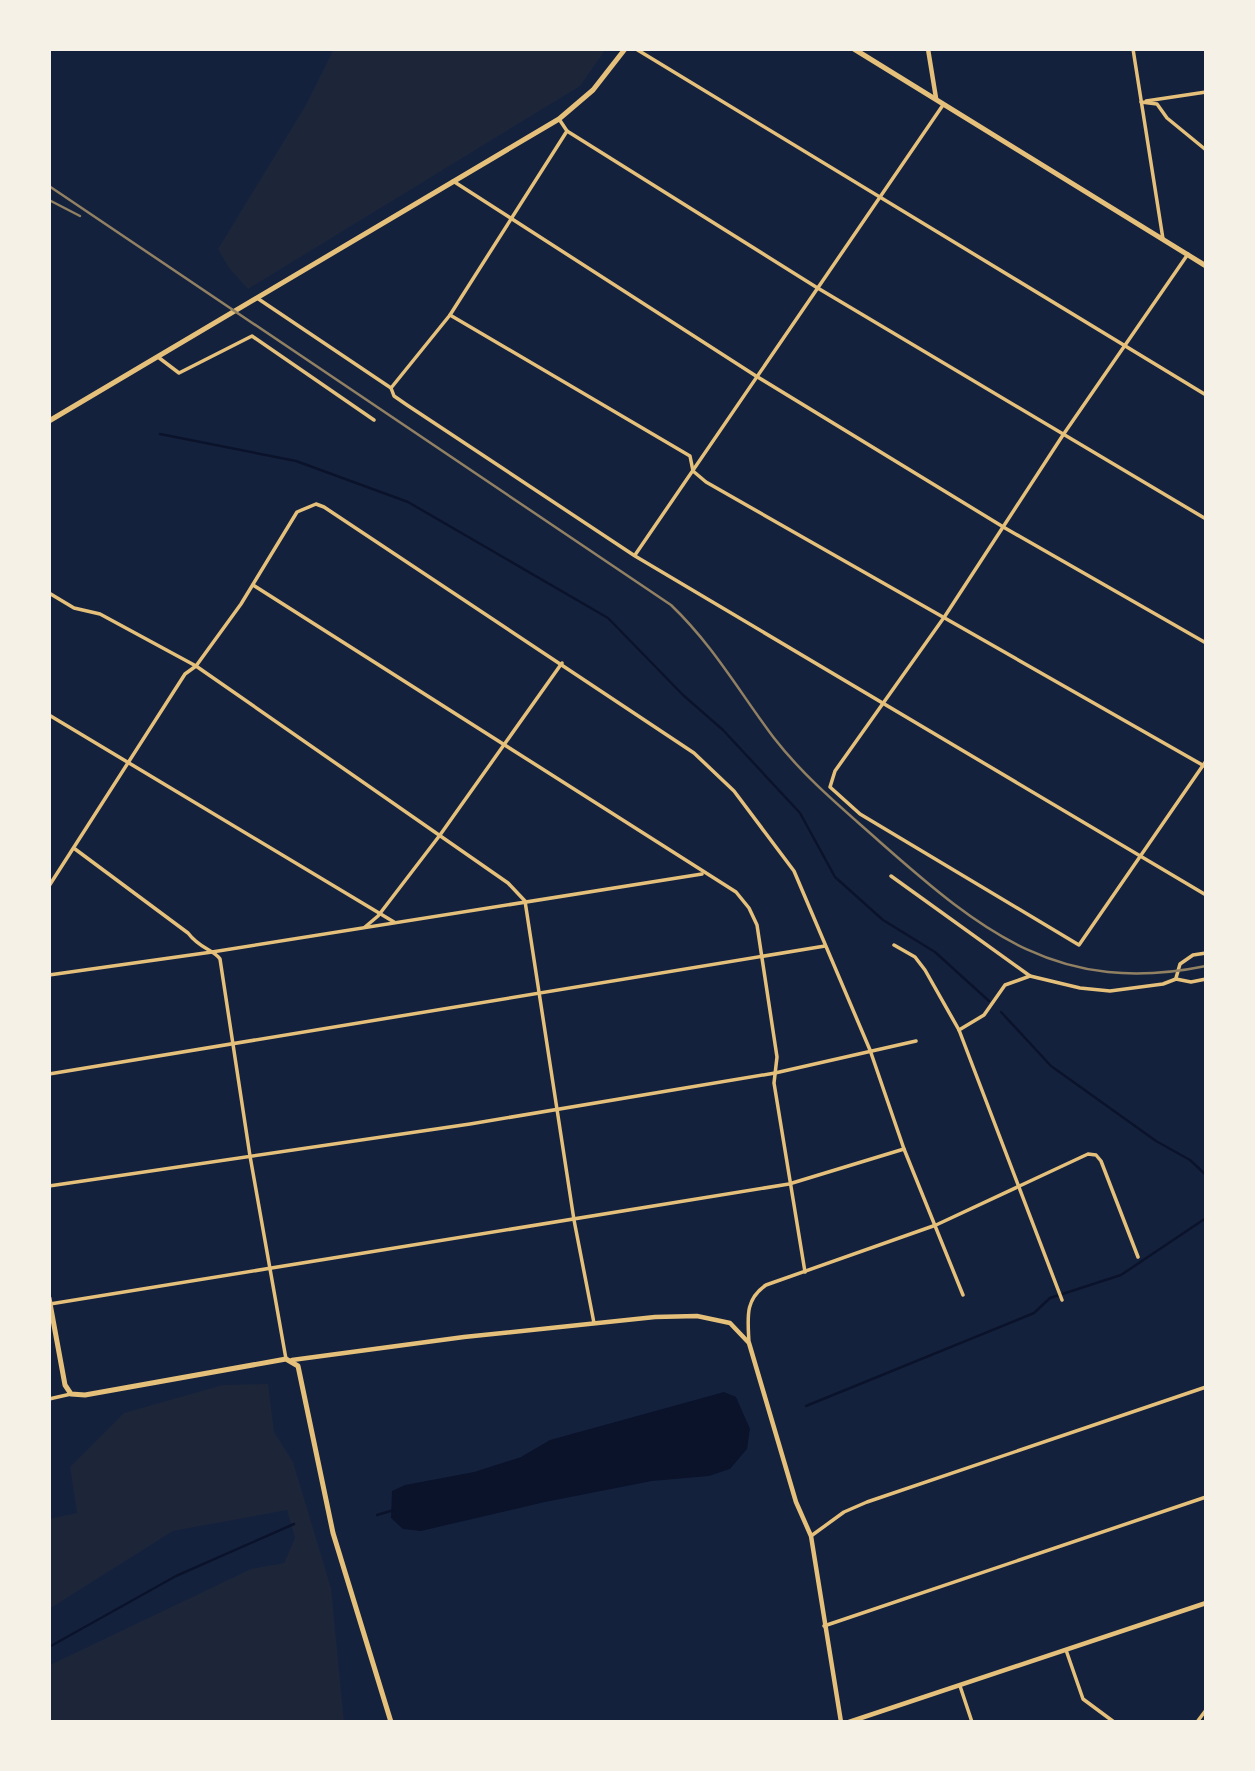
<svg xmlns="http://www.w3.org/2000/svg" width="1255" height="1771" font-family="'IBM Plex Serif',serif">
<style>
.green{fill:#1d2539}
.water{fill:#0b132b}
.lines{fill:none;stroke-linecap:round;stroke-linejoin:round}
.stream{stroke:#0b132b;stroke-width:2.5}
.minor{stroke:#e5c07b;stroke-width:3.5}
.tertiary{stroke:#e5c07b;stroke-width:4.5}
.secondary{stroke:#e5c07b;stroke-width:5}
.rail{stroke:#918062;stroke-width:2.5}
</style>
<rect width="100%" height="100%" fill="#14213d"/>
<g class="green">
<polygon points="334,49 606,49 580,86 248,289 229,268 218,249 306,105"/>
<polygon points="268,1384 274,1432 293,1462 331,1588 344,1722 49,1722 49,1667 52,1664 251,1569 284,1563 295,1538 287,1510 173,1531 49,1609 49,1519 77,1513 70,1467 124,1413 223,1385"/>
</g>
<polygon class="water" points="724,1392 736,1397 750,1429 747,1449 730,1469 709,1476 652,1481 545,1502 421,1531 403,1529 391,1518 392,1491 405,1485 474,1472 521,1457 550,1440"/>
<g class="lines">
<g class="stream">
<polyline points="160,434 296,461 408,502 608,618 683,695 723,730 800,813 835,877 883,920 935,952 989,1001"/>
<polyline points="1001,1012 1051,1066 1156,1141 1190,1160 1206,1175"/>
<polyline points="806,1406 1034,1313 1050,1298 1121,1275 1206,1218"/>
<polyline points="377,1515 394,1510"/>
<polyline points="49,1647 176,1576 294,1524"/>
</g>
<g class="minor">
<polyline points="636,49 1206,395"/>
<polyline points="1133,49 1163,239"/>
<polyline points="1146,101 1206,92"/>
<polyline points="1141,102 1157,104 1167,118 1206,150"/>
<polyline points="567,131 816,287 1206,519"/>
<polyline points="453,181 756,376 1005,528 1206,643"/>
<polyline points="1188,254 1063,435 945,616 835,771 830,787 860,814 1079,945 1206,761"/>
<polyline points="257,298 391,388 394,396 407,405 635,556 1206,895"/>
<polyline points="450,315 690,456 693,471 706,482 1206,767"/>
<polyline points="158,357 179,373 252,336 374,420"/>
<polyline points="391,388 450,315 567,131 559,119"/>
<polyline points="635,555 943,105"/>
<polyline points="253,585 736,892 749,908 757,925 777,1057 774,1083 805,1272"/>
<polyline points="49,593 74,608 100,614 196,666 508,883 525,901 574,1220 594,1323"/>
<polyline points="49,715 394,922"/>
<path d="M75 849 188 933C200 949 214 950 220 959L250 1156 286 1359"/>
<polyline points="891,876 1030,976"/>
<polyline points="49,886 185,674 196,666 241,604 297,512 316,504 324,507 694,753 734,791 794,871 870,1050 904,1149 963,1295"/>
<polyline points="365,927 378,916 440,835 562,663"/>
<polyline points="894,945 915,957 925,970 959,1030 1062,1300"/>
<polyline points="49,975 212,952 702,874"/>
<polyline points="1176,978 1180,964 1193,955 1206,953"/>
<polyline points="959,1030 984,1015 1005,985 1030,976 1080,988 1110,991 1163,984 1176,979 1191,982 1206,979"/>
<polyline points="49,1074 825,946"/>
<polyline points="49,1186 470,1124 775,1073 916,1041"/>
<polyline points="50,1304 789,1184 904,1149"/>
<path d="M749 1343C748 1319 744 1300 766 1285L936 1225 1088 1154 1096 1155 1101 1161 1138 1257"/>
<polyline points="49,1399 71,1394"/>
<polyline points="811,1536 844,1512 867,1502 1206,1387"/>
<polyline points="824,1626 1206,1497"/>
<polyline points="1066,1650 1083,1699 1114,1722"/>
<polyline points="960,1686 972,1722"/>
<polyline points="1197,1722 1206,1710"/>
</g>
<g class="tertiary">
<polyline points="928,49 936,98"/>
<polyline points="292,1360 464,1337 655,1317 697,1316 730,1323 749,1343 796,1502 811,1536 841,1722"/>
<polyline points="849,1722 1206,1603"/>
</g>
<g class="secondary">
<polyline points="854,49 1206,266"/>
<polyline points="49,421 559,119 593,90 625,49"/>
<polyline points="49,1298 65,1385 71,1394 85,1395 286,1359 298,1366 333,1533 391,1722"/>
</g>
<g class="rail">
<path d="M49 186 671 605C713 645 740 693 774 738 805 778 843 809 880 842 983 933 1060 996 1206 966"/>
<polyline points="49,200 80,216"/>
</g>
</g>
<rect width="1255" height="1771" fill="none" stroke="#f6f1e7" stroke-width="102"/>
</svg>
